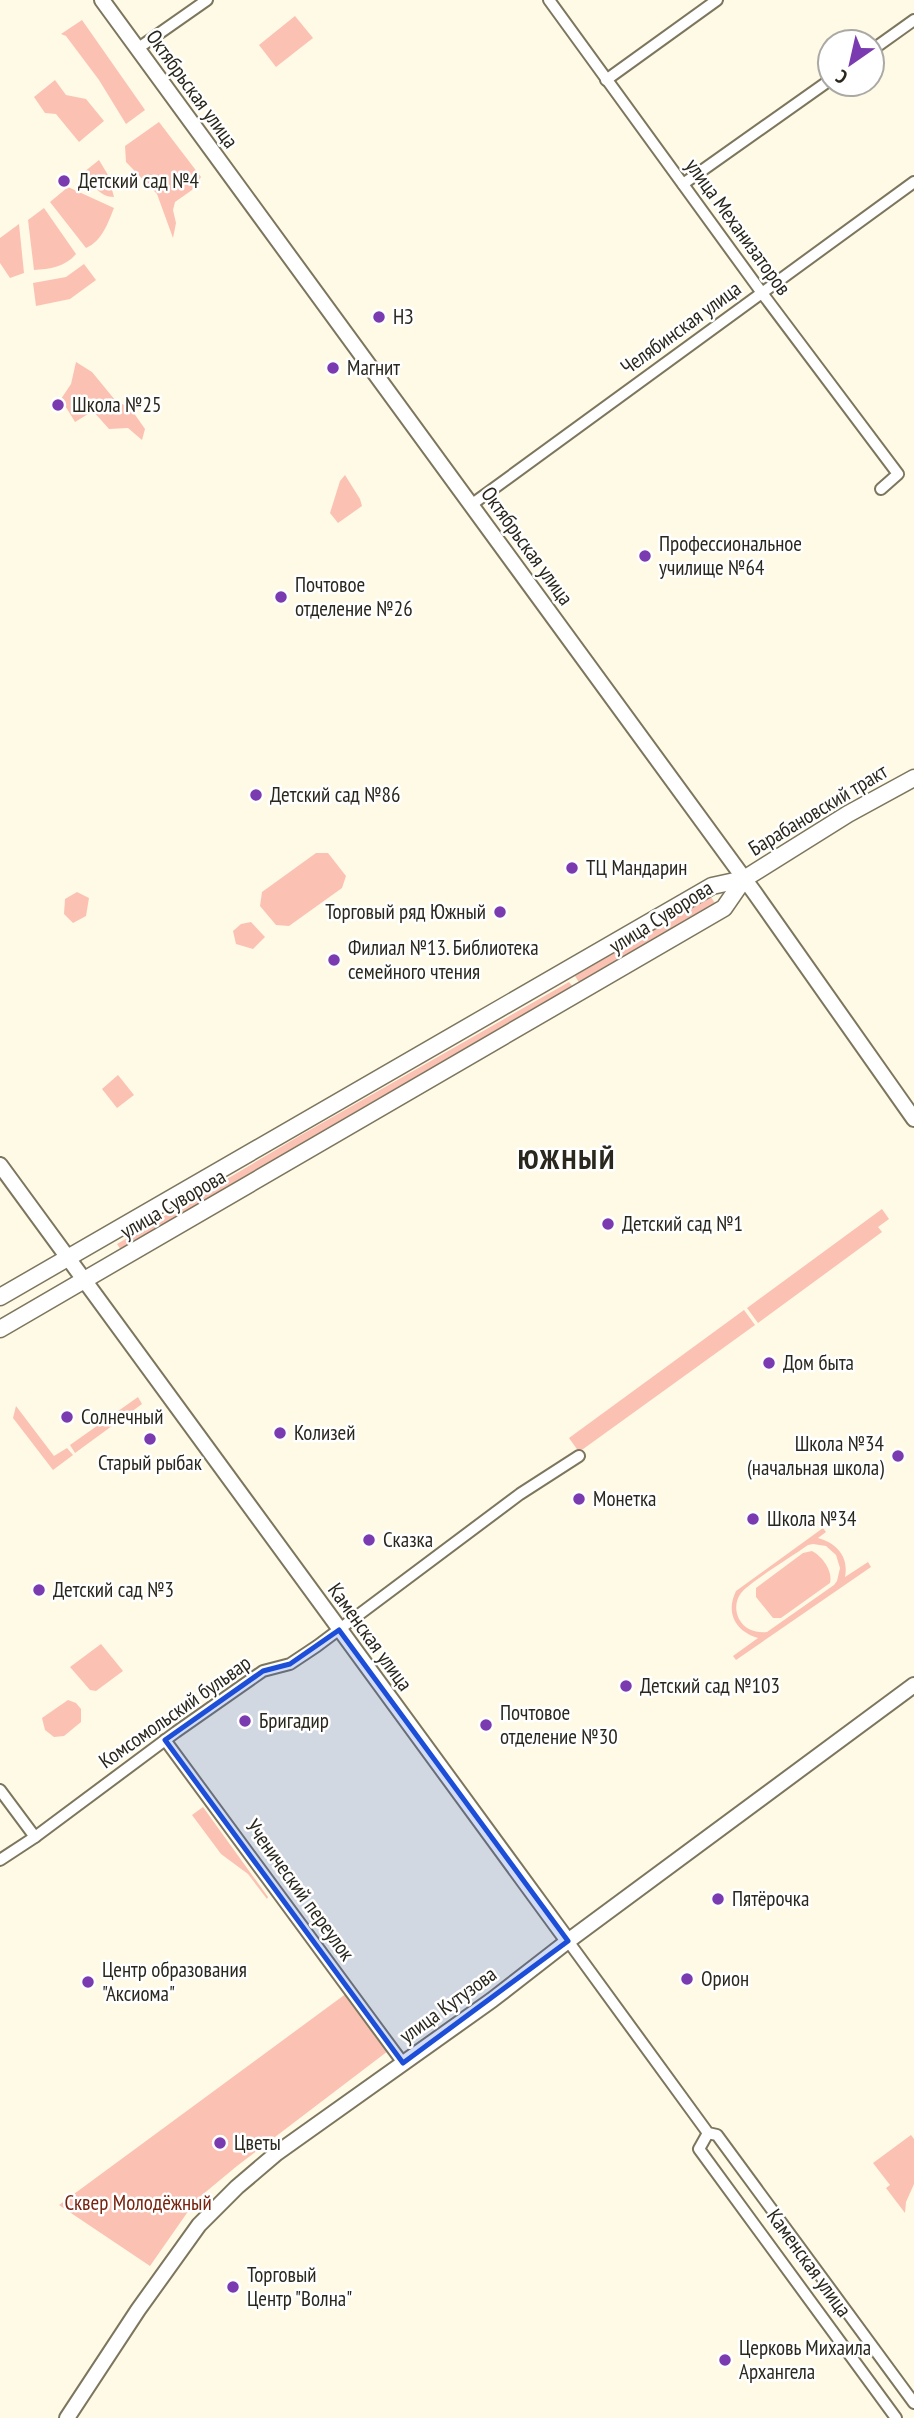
<svg xmlns="http://www.w3.org/2000/svg" width="914" height="2418" font-family="'PT Sans Narrow',sans-serif">
<style>
.green{fill:#fbc2b3;fill-rule:evenodd}
.lines{fill:none;stroke-linecap:round;stroke-linejoin:round}
.street-casing{stroke:#7d765f;stroke-width:14}
.secondary-casing{stroke:#7d765f;stroke-width:18}
.primary-casing{stroke:#7d765f;stroke-width:19}
.street{stroke:#fff;stroke-width:10}
.secondary{stroke:#fff;stroke-width:14}
.primary{stroke:#fff;stroke-width:16}
.marked{fill:#1d4ed8;fill-opacity:0.2;stroke:#1d4ed8;stroke-width:5;stroke-linejoin:round}
.poi-dot{fill:#7a3bb0;stroke:#fff;stroke-width:2.5}
.labels{text-anchor:middle;stroke-width:5;stroke-linejoin:round;paint-order:stroke}
.street-label{font-size:21px;fill:#2a271d;stroke:#fff}
.poi-label{font-size:21px;fill:#2a271d;stroke:#fff;text-anchor:start}
.park-label{font-size:21px;fill:#77230d;stroke:#fff}
.district-label{font-size:28px;font-weight:bold;letter-spacing:2px;fill:#2a271d;stroke:#fff}
</style>
<rect width="100%" height="100%" fill="#fffae5"/>
<g class="green">
<polygon points="295,16 313,38 276,67 259,45"/>
<polygon points="82,20 145,110 126,124 99,80 66,36 61,34"/>
<polygon points="55,80 66,95 86,99 104,121 79,142 56,114 45,113 34,97"/>
<polygon points="159,122 201,177 192,190 175,202 173,210 176,223 173,238 157,194 126,162 125,146"/>
<path d="M99 160 108 175 114 197C99 197 92 183 84 172Z"/>
<path d="M68 187 114 208C108 223 102 241 86 248L50 202Z"/>
<path d="M44 208 76 254C65 267 50 269 34 270L28 220Z"/>
<polygon points="19,224 24,273 10,278 0,263 0,238"/>
<polygon points="84,264 96,280 70,299 36,306 33,283 66,277"/>
<polygon points="76,362 92,372 115,400 131,409 145,429 142,440 128,428 109,429 93,411 75,422 61,399 71,384"/>
<polygon points="345,475 360,499 362,506 338,523 330,513 340,481"/>
<polygon points="316,853 328,853 346,876 342,888 289,926 276,925 260,906 262,892"/>
<polygon points="77,892 89,898 86,916 73,923 64,914 65,899"/>
<polygon points="711,897 716,905 580,984 575,976"/>
<polygon points="251,922 265,937 253,949 236,944 233,931 241,924"/>
<polygon points="569,982 574,988 358,1110 121,1250 117,1244 301,1135"/>
<polygon points="118,1075 134,1095 117,1108 102,1089"/>
<polygon points="882,1209 889,1219 878,1227 882,1232 758,1323 747,1308"/>
<polygon points="744,1310 755,1325 579,1452 569,1438"/>
<polygon points="138,1397 142,1404 75,1453 70,1445"/>
<polygon points="16,1406 54,1456 67,1448 73,1455 53,1470 13,1418"/>
<path d="M823 1528 826 1532 818 1538C837 1543 849 1557 845 1577L868 1562 871 1567 736 1660 733 1656 758 1638C736 1632 725 1613 736 1591ZM813 1544 826 1546 836 1555 840 1568 837 1581 834 1585 767 1632C756 1633 745 1630 739 1619 735 1611 735 1601 741 1593 751 1581 793 1556 808 1545Z"/>
<path d="M812 1551C822 1556 833 1571 830 1583L781 1618H773L756 1597V1588L803 1553Z"/>
<polygon points="101,1644 123,1671 96,1691 90,1690 70,1667"/>
<polygon points="68,1700 76,1703 81,1709 81,1722 64,1736 54,1737 45,1730 42,1718"/>
<polygon points="203,1807 268,1897 267,1899 248,1874 221,1854 192,1815"/>
<polygon points="347,1993 388,2051 237,2166 196,2200 150,2266 59,2205"/>
<polygon points="911,2135 914,2139 914,2184 906,2202 905,2213 886,2188 890,2185 873,2163"/>
</g>
<g class="lines">
<defs>
<g id="street">
<polyline points="549,0 762,293 898,474 881,489"/>
<polyline points="137,49 207,0"/>
<polyline points="872,50 914,20"/>
<polyline points="606,80 717,0"/>
<polyline points="683,184 830,80"/>
<polyline points="471,505 914,182"/>
<polyline points="165,1740 403,2063"/>
<polyline points="0,1790 35,1837"/>
<polyline points="0,1860 35,1837 176,1732 263,1671 290,1664 317,1646 520,1494 579,1456"/>
<polyline points="568,1941 708,2133 717,2135 914,2403"/>
<polyline points="708,2133 699,2149 896,2418"/>
</g>
<g id="secondary">
<polyline points="102,0 754,892 914,1119"/>
<polyline points="0,1165 568,1941"/>
<polyline points="67,2418 138,2310 199,2225 237,2187 277,2153 492,2000 568,1941 914,1685"/>
</g>
<g id="primary">
<polyline points="0,1297 712,886 744,879"/>
<polyline points="0,1329 724,908 744,879 848,814 914,778"/>
</g>
</defs>
<use href="#street" class="street-casing"/>
<use href="#secondary" class="secondary-casing"/>
<use href="#primary" class="primary-casing"/>
<use href="#street" class="street"/>
<use href="#secondary" class="secondary"/>
<use href="#primary" class="primary"/>
</g>
<path class="marked" d="M339 1630 568 1941 403 2063 165 1740 263 1671 290 1664Z"/>
<g class="poi-dot">
<circle cx="64" cy="181" r="7"/>
<circle cx="379" cy="317" r="7"/>
<circle cx="333" cy="368" r="7"/>
<circle cx="58" cy="405" r="7"/>
<circle cx="645" cy="556" r="7"/>
<circle cx="281" cy="597" r="7"/>
<circle cx="256" cy="795" r="7"/>
<circle cx="572" cy="868" r="7"/>
<circle cx="500" cy="912" r="7"/>
<circle cx="334" cy="960" r="7"/>
<circle cx="608" cy="1224" r="7"/>
<circle cx="769" cy="1363" r="7"/>
<circle cx="67" cy="1417" r="7"/>
<circle cx="280" cy="1433" r="7"/>
<circle cx="150" cy="1439" r="7"/>
<circle cx="898" cy="1456" r="7"/>
<circle cx="579" cy="1499" r="7"/>
<circle cx="753" cy="1519" r="7"/>
<circle cx="369" cy="1540" r="7"/>
<circle cx="39" cy="1590" r="7"/>
<circle cx="626" cy="1686" r="7"/>
<circle cx="245" cy="1721" r="7"/>
<circle cx="486" cy="1725" r="7"/>
<circle cx="718" cy="1899" r="7"/>
<circle cx="687" cy="1979" r="7"/>
<circle cx="88" cy="1982" r="7"/>
<circle cx="220" cy="2143" r="7"/>
<circle cx="233" cy="2287" r="7"/>
<circle cx="725" cy="2360" r="7"/>
</g>
<g class="labels">
<g class="street-label">
<text transform="translate(192 89) rotate(54)" y="7">Октябрьская улица</text>
<text transform="translate(738 227) rotate(54)" y="7">улица Механизаторов</text>
<text transform="translate(681 328) rotate(-36)" y="7">Челябинская улица</text>
<text transform="translate(527 546) rotate(54)" y="7">Октябрьская улица</text>
<text transform="translate(818 810) rotate(-31)" y="7">Барабановский тракт</text>
<text transform="translate(661 917) rotate(-32)" y="7">улица Суворова</text>
<text transform="translate(173 1204) rotate(-30)" y="7">улица Суворова</text>
<text transform="translate(370 1637) rotate(54)" y="7">Каменская улица</text>
<text transform="translate(175 1712) rotate(-35)" y="7">Комсомольский бульвар</text>
<text transform="translate(300 1890) rotate(54)" y="7">Ученический переулок</text>
<text transform="translate(448 2005) rotate(-36)" y="7">улица Кутузова</text>
<text transform="translate(809 2263) rotate(54)" y="7">Каменская улица</text>
</g>
<g class="poi-label">
<text x="78" y="188">Детский сад №4</text>
<text x="393" y="324">НЗ</text>
<text x="347" y="375">Магнит</text>
<text x="72" y="412">Школа №25</text>
<text x="659" y="551">Профессиональное<tspan x="659" dy="24">училище №64</tspan></text>
<text x="295" y="592">Почтовое<tspan x="295" dy="24">отделение №26</tspan></text>
<text x="270" y="802">Детский сад №86</text>
<text x="586" y="875">ТЦ Мандарин</text>
<text x="486" y="919" text-anchor="end">Торговый ряд Южный</text>
<text x="348" y="955">Филиал №13. Библиотека<tspan x="348" dy="24">семейного чтения</tspan></text>
<text x="622" y="1231">Детский сад №1</text>
<text x="783" y="1370">Дом быта</text>
<text x="81" y="1424">Солнечный</text>
<text x="294" y="1440">Колизей</text>
<text x="884" y="1451" text-anchor="end">Школа №34<tspan x="884" dy="24">(начальная школа)</tspan></text>
<text x="150" y="1470" text-anchor="middle">Старый рыбак</text>
<text x="593" y="1506">Монетка</text>
<text x="767" y="1526">Школа №34</text>
<text x="383" y="1547">Сказка</text>
<text x="53" y="1597">Детский сад №3</text>
<text x="640" y="1693">Детский сад №103</text>
<text x="500" y="1720">Почтовое<tspan x="500" dy="24">отделение №30</tspan></text>
<text x="259" y="1728">Бригадир</text>
<text x="732" y="1906">Пятёрочка</text>
<text x="102" y="1977">Центр образования<tspan x="102" dy="24">"Аксиома"</tspan></text>
<text x="701" y="1986">Орион</text>
<text x="234" y="2150">Цветы</text>
<text x="247" y="2282">Торговый<tspan x="247" dy="24">Центр "Волна"</tspan></text>
<text x="739" y="2355">Церковь Михаила<tspan x="739" dy="24">Архангела</tspan></text>
</g>
<g class="park-label">
<text x="138" y="2210">Сквер Молодёжный</text>
</g>
<g class="district-label">
<text x="567" y="1169">ЮЖНЫЙ</text>
</g>
</g>
<g transform="translate(851 63) rotate(214)"><circle r="33" fill="#ffffff" stroke="#aaa9a5" stroke-width="2"/>
<path d="M0-5L12 26L0 18L-12 26Z" fill="#7a3bb0"/>
<text y="-10" font-size="19" font-weight="bold" text-anchor="middle" fill="#2a271d">С</text>
</g>
</svg>
